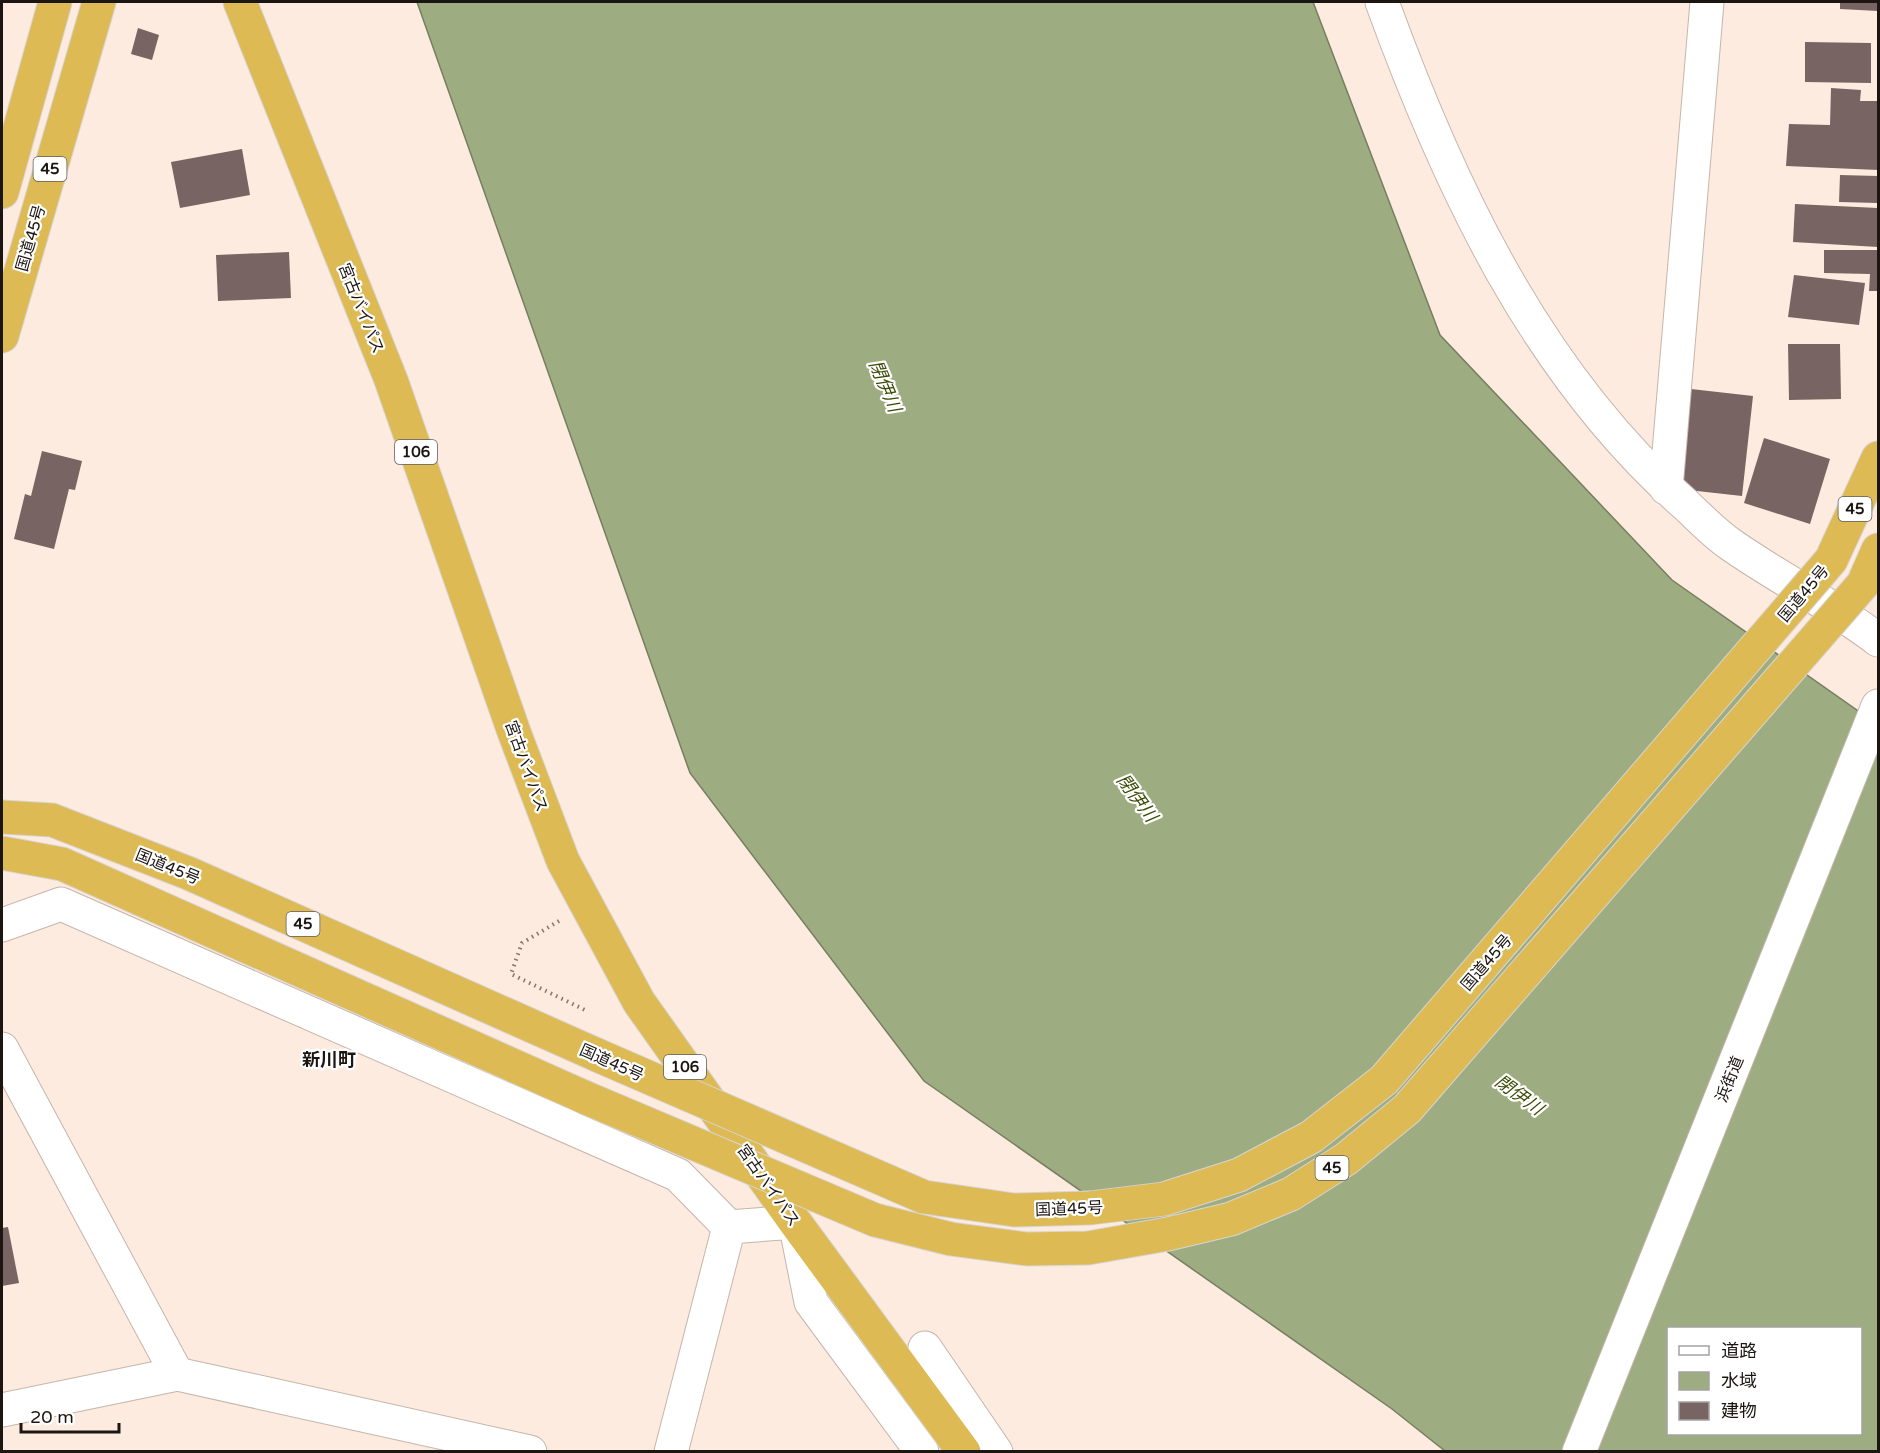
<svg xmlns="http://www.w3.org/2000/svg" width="1880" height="1453" font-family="'Varela Round','Noto Sans JP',sans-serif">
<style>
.water{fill:#9eac81;stroke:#777f60;stroke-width:1.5;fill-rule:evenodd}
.building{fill:#786463}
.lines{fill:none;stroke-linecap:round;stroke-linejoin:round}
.minor-casing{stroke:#c6b5aa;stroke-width:35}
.highway-casing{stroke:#d6d5d4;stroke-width:35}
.path{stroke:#82766f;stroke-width:4;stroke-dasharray:1.5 4.5;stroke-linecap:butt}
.minor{stroke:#fff;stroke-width:33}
.highway{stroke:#ddba54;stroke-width:33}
.highway-bridge-casing{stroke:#d6d5d4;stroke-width:35;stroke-linecap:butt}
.highway-bridge{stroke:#ddba54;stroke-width:33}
.labels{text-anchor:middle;stroke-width:4.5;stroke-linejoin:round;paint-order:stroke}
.shield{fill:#fff;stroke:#605c59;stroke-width:1.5}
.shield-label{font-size:15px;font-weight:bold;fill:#1c1612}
.street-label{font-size:16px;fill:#1c1612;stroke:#fff}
.water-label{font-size:18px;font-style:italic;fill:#3c4c06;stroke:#fff}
.neighbourhood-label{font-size:18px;font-weight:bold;fill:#1c1612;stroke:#fff}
</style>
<rect width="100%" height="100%" fill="#fdebdf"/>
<path class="water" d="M417 2H1313L1440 335 1672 580 1878 725V1451H1445L1392 1409 924 1081 690 773ZM1668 1328H1860V1434H1668Z"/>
<g class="building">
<polygon points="1840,2 1878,2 1878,11 1840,9"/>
<polygon points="138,28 159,35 152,60 131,54"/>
<polygon points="1805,42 1871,43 1871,83 1805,82"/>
<polygon points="1831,88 1861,90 1860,101 1878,101 1878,170 1786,166 1789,124 1830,125"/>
<polygon points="242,149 250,195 180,208 171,162"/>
<polygon points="1840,175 1878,176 1878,203 1839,202"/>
<polygon points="1795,204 1878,208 1878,247 1793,242"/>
<polygon points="1824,250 1878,250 1878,291 1869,291 1870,274 1824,273"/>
<polygon points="289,252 291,298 218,301 216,255"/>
<polygon points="1794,275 1865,283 1859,325 1788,317"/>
<polygon points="1788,344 1840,344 1841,399 1789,400"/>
<polygon points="1691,389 1753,396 1742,496 1679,489"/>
<polygon points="1764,438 1830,459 1810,524 1744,503"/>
<polygon points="42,451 82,461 75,490 69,489 54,549 14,539 25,494 31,496"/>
<polygon points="8,1227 19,1283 2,1286 2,1228"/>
</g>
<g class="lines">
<defs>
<g id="minor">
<path d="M1382 2C1449 186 1536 373 1686 505 1700 518 1714 533 1730 544 1778 578 1832 604 1878 640"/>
<polyline points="1666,488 1707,2"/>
<polyline points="2,925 61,904 678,1175 729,1227"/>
<polyline points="2,1049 177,1374"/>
<polyline points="925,1348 996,1452"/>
<polyline points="2,1410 177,1374 530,1452"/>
<polyline points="671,1452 729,1227 795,1222 811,1302 922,1452"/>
<polyline points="1579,1452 1878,706"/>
</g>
<g id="highway">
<polyline points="240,2 391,380 514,732 563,861 639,1002 795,1222 964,1452"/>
<polyline points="2,192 55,2"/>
<polyline points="2,336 99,2"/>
<polyline points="1831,560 1878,458"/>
<polyline points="1863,584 1878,550"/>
<polyline points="2,817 52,820 188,873 597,1055"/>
<polyline points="2,853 62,864 584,1097"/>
</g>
</defs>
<use href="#minor" class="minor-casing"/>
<use href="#highway" class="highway-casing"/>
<polyline class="path" points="559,921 522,943 511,974 587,1011"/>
<use href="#minor" class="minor"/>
<use href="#highway" class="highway"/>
<defs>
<g id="highway-bridge">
<polyline points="597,1055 924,1197 1014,1210 1090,1208 1164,1199 1239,1175 1311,1137 1384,1080 1831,560"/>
<polyline points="584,1097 875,1220 951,1239 1027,1249 1088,1248 1168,1234 1231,1219 1291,1194 1346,1159 1407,1109 1863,584"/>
</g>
</defs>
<use href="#highway-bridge" class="highway-bridge-casing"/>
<use href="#highway-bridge" class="highway-bridge"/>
</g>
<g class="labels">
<g class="shield">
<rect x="33.5" y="157" width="33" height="24" rx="4.5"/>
<rect x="395" y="440" width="42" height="24" rx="4.5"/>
<rect x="1838.5" y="497" width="33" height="24" rx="4.5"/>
<rect x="286.5" y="912" width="33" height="24" rx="4.5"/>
<rect x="664" y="1055" width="42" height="24" rx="4.5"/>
<rect x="1315.5" y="1156" width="33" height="24" rx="4.5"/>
</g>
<g class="shield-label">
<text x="50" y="174">45</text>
<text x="416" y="457">106</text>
<text x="1855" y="514">45</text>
<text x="303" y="929">45</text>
<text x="685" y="1072">106</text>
<text x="1332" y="1173">45</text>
</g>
<g class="street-label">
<text transform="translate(30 238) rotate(-74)" y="6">国道45号</text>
<text transform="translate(362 308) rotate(68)" y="6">宮古バイパス</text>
<text transform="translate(1803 593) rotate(-50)" y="6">国道45号</text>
<text transform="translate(527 766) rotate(70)" y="6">宮古バイパス</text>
<text transform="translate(168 866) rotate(22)" y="6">国道45号</text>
<text transform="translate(1486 962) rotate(-49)" y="6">国道45号</text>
<text transform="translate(612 1062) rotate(24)" y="6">国道45号</text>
<text transform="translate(1729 1079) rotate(-68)" y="6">浜街道</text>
<text transform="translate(769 1185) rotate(55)" y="6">宮古バイパス</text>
<text transform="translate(1069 1208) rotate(-2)" y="6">国道45号</text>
</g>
<g class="water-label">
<text transform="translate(885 386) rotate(67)" y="6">閉伊川</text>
<text transform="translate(1137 798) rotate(53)" y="6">閉伊川</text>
<text transform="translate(1519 1095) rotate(36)" y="6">閉伊川</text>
</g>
<g class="neighbourhood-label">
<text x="329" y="1066">新川町</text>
</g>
</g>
<rect width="1880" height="1453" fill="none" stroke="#1c1612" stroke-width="6"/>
<rect x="1667" y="1327" width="195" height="108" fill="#ffffff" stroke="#a4a2a0" stroke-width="1.5"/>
<rect x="1679" y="1346" width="30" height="9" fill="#ffffff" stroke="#a4a2a0" stroke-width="1.5"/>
<text x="1721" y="1357" font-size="18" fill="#1c1612">道路</text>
<rect x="1679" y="1372" width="30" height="18" fill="#9eac81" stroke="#a4a2a0" stroke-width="1.5"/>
<text x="1721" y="1387" font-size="18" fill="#1c1612">水域</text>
<rect x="1679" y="1402" width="30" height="18" fill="#786463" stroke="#a4a2a0" stroke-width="1.5"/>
<text x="1721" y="1417" font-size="18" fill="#1c1612">建物</text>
<path d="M21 1423v9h98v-9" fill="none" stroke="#1c1612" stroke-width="3"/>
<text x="30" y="1423" font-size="18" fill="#1c1612" stroke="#ffffff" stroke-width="4.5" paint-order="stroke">20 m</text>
</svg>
